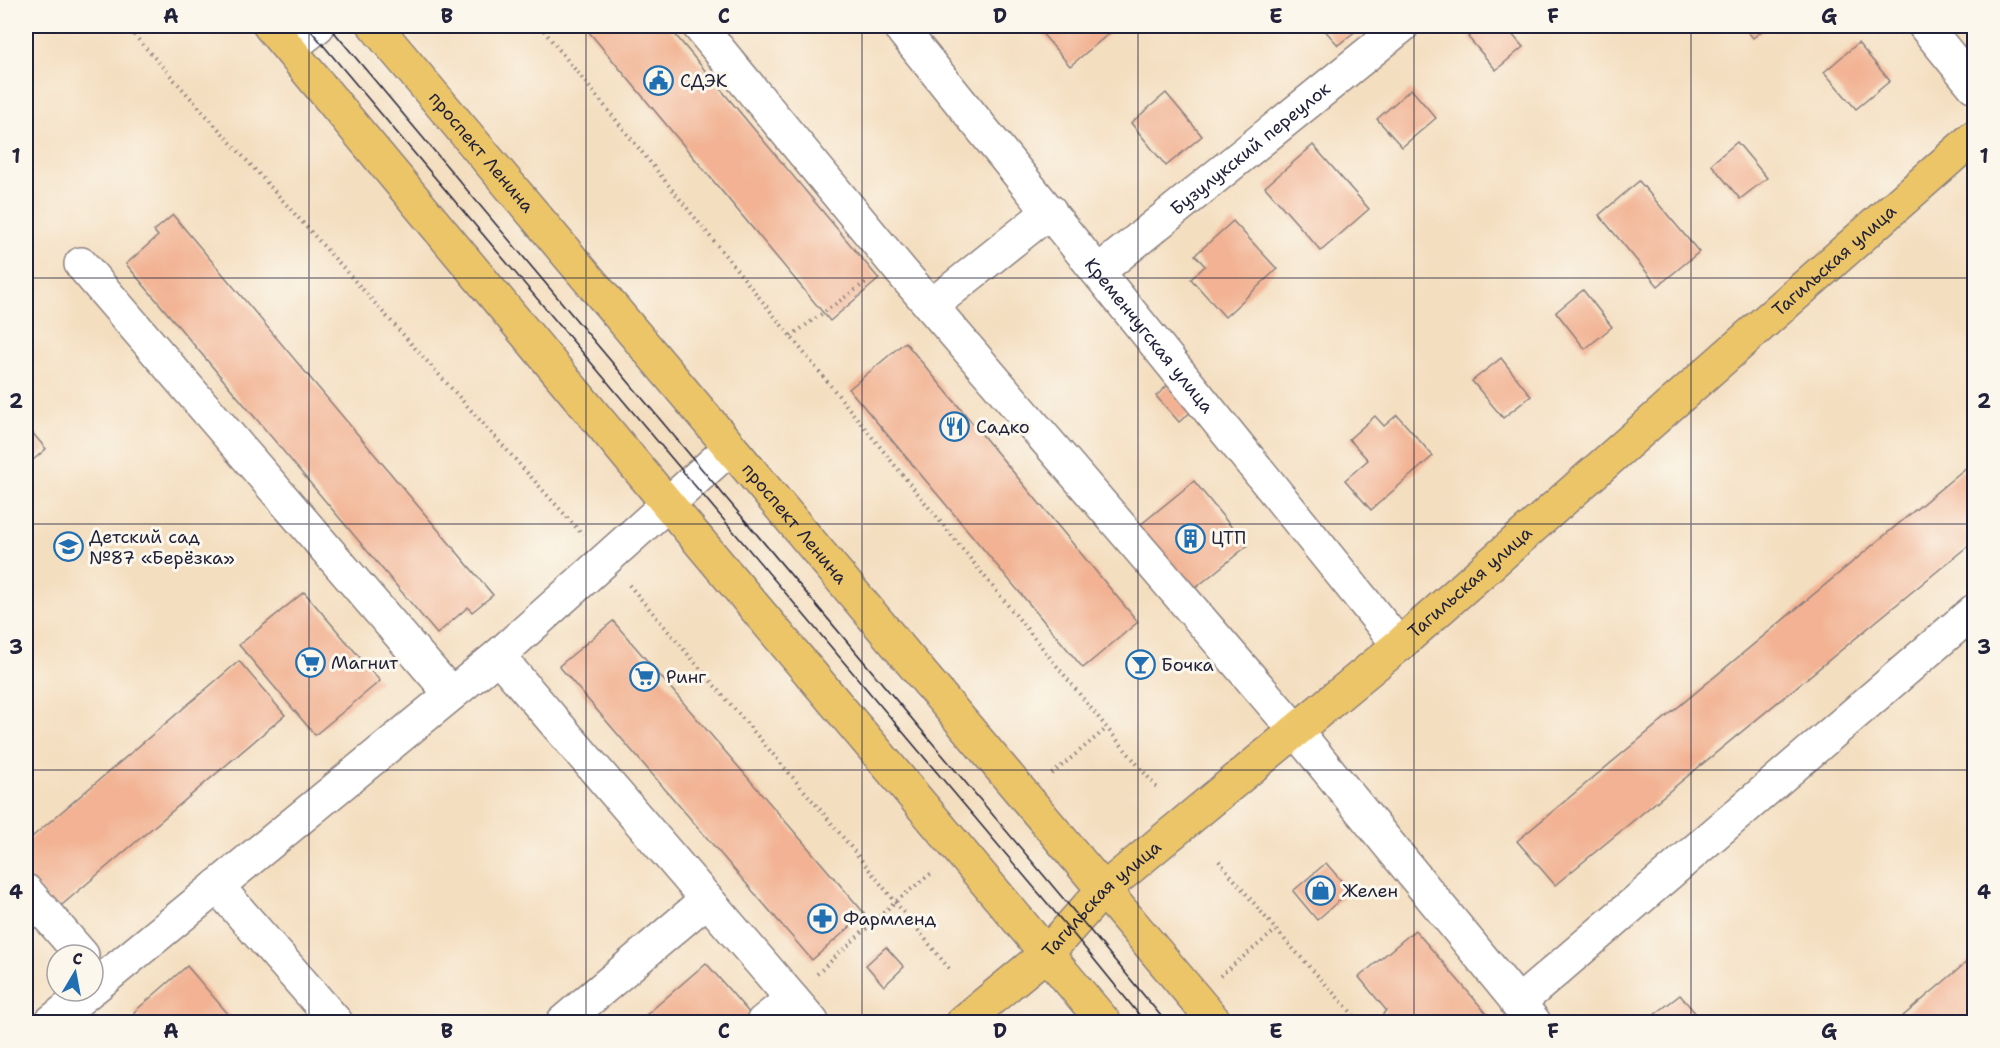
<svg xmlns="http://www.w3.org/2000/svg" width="2000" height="1048" font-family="'Shantell Sans',sans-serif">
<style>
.building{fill:#f2b293}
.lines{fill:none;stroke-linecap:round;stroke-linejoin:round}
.minor-casing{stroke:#8b807e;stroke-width:36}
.major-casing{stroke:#8b807e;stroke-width:36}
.path{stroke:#8b807e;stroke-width:4;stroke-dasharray:1.5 4.5;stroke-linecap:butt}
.minor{stroke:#fff;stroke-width:33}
.major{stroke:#edc569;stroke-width:33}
.tram{stroke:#22223b;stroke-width:1.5}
.grid{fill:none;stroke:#22223b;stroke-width:1.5;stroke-opacity:0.55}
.labels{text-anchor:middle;stroke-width:6;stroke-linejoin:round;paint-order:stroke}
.poi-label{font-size:18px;fill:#22223b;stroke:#fbf7ec;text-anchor:start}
.street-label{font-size:18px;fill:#22223b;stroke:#fbf7ec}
.neatline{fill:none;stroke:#22223b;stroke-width:2}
.grid-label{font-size:20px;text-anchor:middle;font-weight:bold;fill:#22223b}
</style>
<rect width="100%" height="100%" fill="#fbf7ec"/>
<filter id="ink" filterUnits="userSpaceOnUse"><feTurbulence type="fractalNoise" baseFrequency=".0167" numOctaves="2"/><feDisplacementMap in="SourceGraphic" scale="12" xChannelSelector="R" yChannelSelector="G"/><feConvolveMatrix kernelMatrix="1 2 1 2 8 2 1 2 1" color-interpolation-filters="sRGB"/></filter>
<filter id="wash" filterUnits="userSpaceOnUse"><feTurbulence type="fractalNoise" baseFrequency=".008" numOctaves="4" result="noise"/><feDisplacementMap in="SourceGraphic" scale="24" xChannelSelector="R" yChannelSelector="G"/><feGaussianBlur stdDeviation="1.35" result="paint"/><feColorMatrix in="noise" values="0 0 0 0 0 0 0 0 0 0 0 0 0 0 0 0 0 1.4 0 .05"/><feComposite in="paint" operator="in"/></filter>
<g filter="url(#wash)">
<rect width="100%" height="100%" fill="#f4dec0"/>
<g id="blocks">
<g class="building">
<polygon points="584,26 668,26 879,279 830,321"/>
<polygon points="1048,26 1118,26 1070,66 1040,31"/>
<polygon points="1321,26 1362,26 1338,45"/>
<polygon points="1481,26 1505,26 1523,47 1496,70 1468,37"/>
<polygon points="1743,26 1768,26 1753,38"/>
<polygon points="1858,43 1890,81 1856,109 1824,72"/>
<polygon points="1411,89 1436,118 1402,147 1377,119"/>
<polygon points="1166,93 1202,136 1166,166 1131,123"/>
<polygon points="1737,142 1767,178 1740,199 1711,164"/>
<polygon points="1313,145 1369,209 1321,251 1265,187"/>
<polygon points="1639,181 1699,252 1658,286 1599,215"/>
<polygon points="173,215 493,595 472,612 468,607 437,634 126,264 158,236 154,231"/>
<polygon points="1233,221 1277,269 1225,317 1191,279 1205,266 1195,255"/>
<polygon points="1583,290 1612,327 1585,349 1556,312"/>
<polygon points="905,342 1138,622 1083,668 849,389"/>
<polygon points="1501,358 1531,396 1503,418 1472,381"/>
<polygon points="1169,384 1192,411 1179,422 1156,396"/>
<polygon points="1397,415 1433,456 1371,510 1345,480 1368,460 1349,439 1375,416 1384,426"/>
<polygon points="26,425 46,449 26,466"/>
<polygon points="1974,461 1974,541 1555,885 1517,841"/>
<polygon points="1194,481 1247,546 1187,595 1134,530"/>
<polygon points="304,592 380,681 315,735 239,645"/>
<polygon points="613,621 865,914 812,960 559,666"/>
<polygon points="239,661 285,715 56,910 26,874 26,842"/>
<polygon points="1326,863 1350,891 1317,920 1293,891"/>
<polygon points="1415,930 1494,1022 1378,1022 1386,1010 1359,977"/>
<polygon points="886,947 904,967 884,986 866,965"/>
<polygon points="1974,956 1974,1022 1896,1022"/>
<polygon points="706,963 751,1015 742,1022 638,1022"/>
<polygon points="187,966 235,1022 143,1022 134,1012"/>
<polygon points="1680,995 1702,1021 1700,1022 1645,1022"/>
</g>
</g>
</g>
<g filter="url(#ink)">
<use href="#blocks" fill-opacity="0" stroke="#8b807e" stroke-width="1.5"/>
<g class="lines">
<defs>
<g id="minor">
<polyline points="699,26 901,271 1296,731 1534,1022"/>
<path id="s1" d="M899 26 1399 645"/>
<polyline points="1925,26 1974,86"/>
<polyline points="290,48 318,26"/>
<polyline points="81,264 451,694"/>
<path id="s2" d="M1098 272 1402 26"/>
<polyline points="931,306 1050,211"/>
<polyline points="498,656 812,1022"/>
<polyline points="217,886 336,1022"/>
<polyline points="26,891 82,955"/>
<polyline points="93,988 498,656 730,448"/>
<polyline points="1517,1004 1974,611"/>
<polyline points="51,1022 89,991"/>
<polyline points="563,1022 707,900"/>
<polyline points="763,1022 792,999"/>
</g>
<g id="major">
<polyline points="270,26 667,503 1104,1022"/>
<path id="s3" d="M375 26 1215 1022"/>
<path id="s4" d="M963 1022 1047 953 1102 891 1399 645 1974 137"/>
</g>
</defs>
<use href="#minor" class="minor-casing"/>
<use href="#major" class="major-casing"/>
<g class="path">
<polyline points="126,26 583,535"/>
<polyline points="540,26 1107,728 1158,789"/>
<polyline points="791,336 866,282"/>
<polyline points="629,585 829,820 951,971"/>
<polyline points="1052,774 1107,728"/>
<polyline points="1219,861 1276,930 1360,1022"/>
<polyline points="817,974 895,902 933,872"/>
<polyline points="1220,976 1276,930"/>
</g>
<use href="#minor" class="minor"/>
<use href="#major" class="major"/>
<g class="tram">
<polyline points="307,26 1080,942 1145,1022"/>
<polyline points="329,26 1088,928 1166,1022"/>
</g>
</g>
</g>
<path class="grid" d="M309 26V1022M586 26V1022M862 26V1022M1138 26V1022M1414 26V1022M1691 26V1022M26 278H1974M26 524H1974M26 770H1974"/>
<defs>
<symbol id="civic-ring" viewBox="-11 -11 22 22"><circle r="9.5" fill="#fbf7ec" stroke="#1f6fb2" stroke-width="1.5"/><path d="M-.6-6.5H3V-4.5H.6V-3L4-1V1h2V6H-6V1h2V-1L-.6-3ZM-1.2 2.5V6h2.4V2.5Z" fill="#1f6fb2"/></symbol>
<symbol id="restaurant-ring" viewBox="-11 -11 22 22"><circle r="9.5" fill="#fbf7ec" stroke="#1f6fb2" stroke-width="1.5"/><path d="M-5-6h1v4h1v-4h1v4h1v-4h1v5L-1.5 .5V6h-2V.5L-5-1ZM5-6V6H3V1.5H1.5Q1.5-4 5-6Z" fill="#1f6fb2"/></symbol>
<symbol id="building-ring" viewBox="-11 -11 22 22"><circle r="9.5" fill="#fbf7ec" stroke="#1f6fb2" stroke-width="1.5"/><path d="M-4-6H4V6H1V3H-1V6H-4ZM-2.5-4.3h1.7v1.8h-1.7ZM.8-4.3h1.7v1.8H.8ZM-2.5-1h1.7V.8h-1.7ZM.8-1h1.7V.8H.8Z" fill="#1f6fb2"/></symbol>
<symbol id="school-ring" viewBox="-11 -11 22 22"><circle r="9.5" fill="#fbf7ec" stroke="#1f6fb2" stroke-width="1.5"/><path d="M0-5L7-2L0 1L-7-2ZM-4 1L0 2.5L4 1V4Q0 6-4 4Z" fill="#1f6fb2"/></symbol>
<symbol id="supermarket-ring" viewBox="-11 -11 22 22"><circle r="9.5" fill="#fbf7ec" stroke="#1f6fb2" stroke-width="1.5"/><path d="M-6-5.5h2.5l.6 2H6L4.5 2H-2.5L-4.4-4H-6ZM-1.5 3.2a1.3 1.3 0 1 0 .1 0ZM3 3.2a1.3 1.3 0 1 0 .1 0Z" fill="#1f6fb2"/></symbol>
<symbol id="bar-ring" viewBox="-11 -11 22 22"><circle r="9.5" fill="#fbf7ec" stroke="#1f6fb2" stroke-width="1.5"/><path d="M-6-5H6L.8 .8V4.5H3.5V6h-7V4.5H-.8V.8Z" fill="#1f6fb2"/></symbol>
<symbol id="shop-ring" viewBox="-11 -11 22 22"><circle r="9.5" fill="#fbf7ec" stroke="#1f6fb2" stroke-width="1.5"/><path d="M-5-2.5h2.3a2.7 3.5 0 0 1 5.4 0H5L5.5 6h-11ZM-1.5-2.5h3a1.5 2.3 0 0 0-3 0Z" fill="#1f6fb2"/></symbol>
<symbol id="pharmacy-ring" viewBox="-11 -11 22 22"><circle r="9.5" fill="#fbf7ec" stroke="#1f6fb2" stroke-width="1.5"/><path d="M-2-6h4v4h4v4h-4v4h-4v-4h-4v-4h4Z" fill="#1f6fb2"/></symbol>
</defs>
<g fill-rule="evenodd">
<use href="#civic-ring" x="642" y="64" width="33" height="33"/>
<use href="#restaurant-ring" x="938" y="410" width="33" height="33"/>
<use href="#building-ring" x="1174" y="522" width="33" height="33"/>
<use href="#school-ring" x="52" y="530" width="33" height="33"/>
<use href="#supermarket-ring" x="294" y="646" width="33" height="33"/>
<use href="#bar-ring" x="1124" y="648" width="33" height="33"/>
<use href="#supermarket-ring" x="628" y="660" width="33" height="33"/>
<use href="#shop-ring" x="1304" y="874" width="33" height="33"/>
<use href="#pharmacy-ring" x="806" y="902" width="33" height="33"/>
</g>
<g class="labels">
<g class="poi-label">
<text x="680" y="87">СДЭК</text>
<text x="976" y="433">Садко</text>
<text x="89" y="543">Детский сад<tspan x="89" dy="21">№87 «Берёзка»</tspan></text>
<text x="1211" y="544">ЦТП</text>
<text x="331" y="669">Магнит</text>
<text x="1161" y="671">Бочка</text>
<text x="666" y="683">Ринг</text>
<text x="1342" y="897">Желен</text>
<text x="843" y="925">Фармленд</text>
</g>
<g class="street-label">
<text dy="6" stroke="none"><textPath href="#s2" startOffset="196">Бузулукский переулок</textPath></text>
<text dy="6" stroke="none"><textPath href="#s3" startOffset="165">проспект Ленина</textPath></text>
<text dy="6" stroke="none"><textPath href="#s4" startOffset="1158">Тагильская улица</textPath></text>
<text dy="6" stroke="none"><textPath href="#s1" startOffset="398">Кременчугская улица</textPath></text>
<text dy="6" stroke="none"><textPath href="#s3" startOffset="651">проспект Ленина</textPath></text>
<text dy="6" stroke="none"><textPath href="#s4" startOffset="672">Тагильская улица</textPath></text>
<text dy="6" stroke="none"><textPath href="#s4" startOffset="186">Тагильская улица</textPath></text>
</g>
</g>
<rect width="2000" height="1048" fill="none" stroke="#fbf7ec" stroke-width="66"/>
<g transform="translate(75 973) rotate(10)"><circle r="28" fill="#fbf7ec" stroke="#a4a2a5" stroke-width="1.5"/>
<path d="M0-4.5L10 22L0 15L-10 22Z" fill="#1f6fb2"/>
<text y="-9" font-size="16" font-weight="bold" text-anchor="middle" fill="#22223b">С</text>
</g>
<rect x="33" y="33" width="1934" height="982" class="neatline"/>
<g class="grid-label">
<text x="171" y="23">A</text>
<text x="447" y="23">B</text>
<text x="724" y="23">C</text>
<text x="1000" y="23">D</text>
<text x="1276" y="23">E</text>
<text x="1553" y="23">F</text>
<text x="1829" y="23">G</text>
<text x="16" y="163">1</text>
<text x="1984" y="163">1</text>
<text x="16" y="408">2</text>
<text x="1984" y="408">2</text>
<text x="16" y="654">3</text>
<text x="1984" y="654">3</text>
<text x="16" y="899">4</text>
<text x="1984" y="899">4</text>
<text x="171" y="1038">A</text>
<text x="447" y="1038">B</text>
<text x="724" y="1038">C</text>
<text x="1000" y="1038">D</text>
<text x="1276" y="1038">E</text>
<text x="1553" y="1038">F</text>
<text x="1829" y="1038">G</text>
</g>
</svg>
